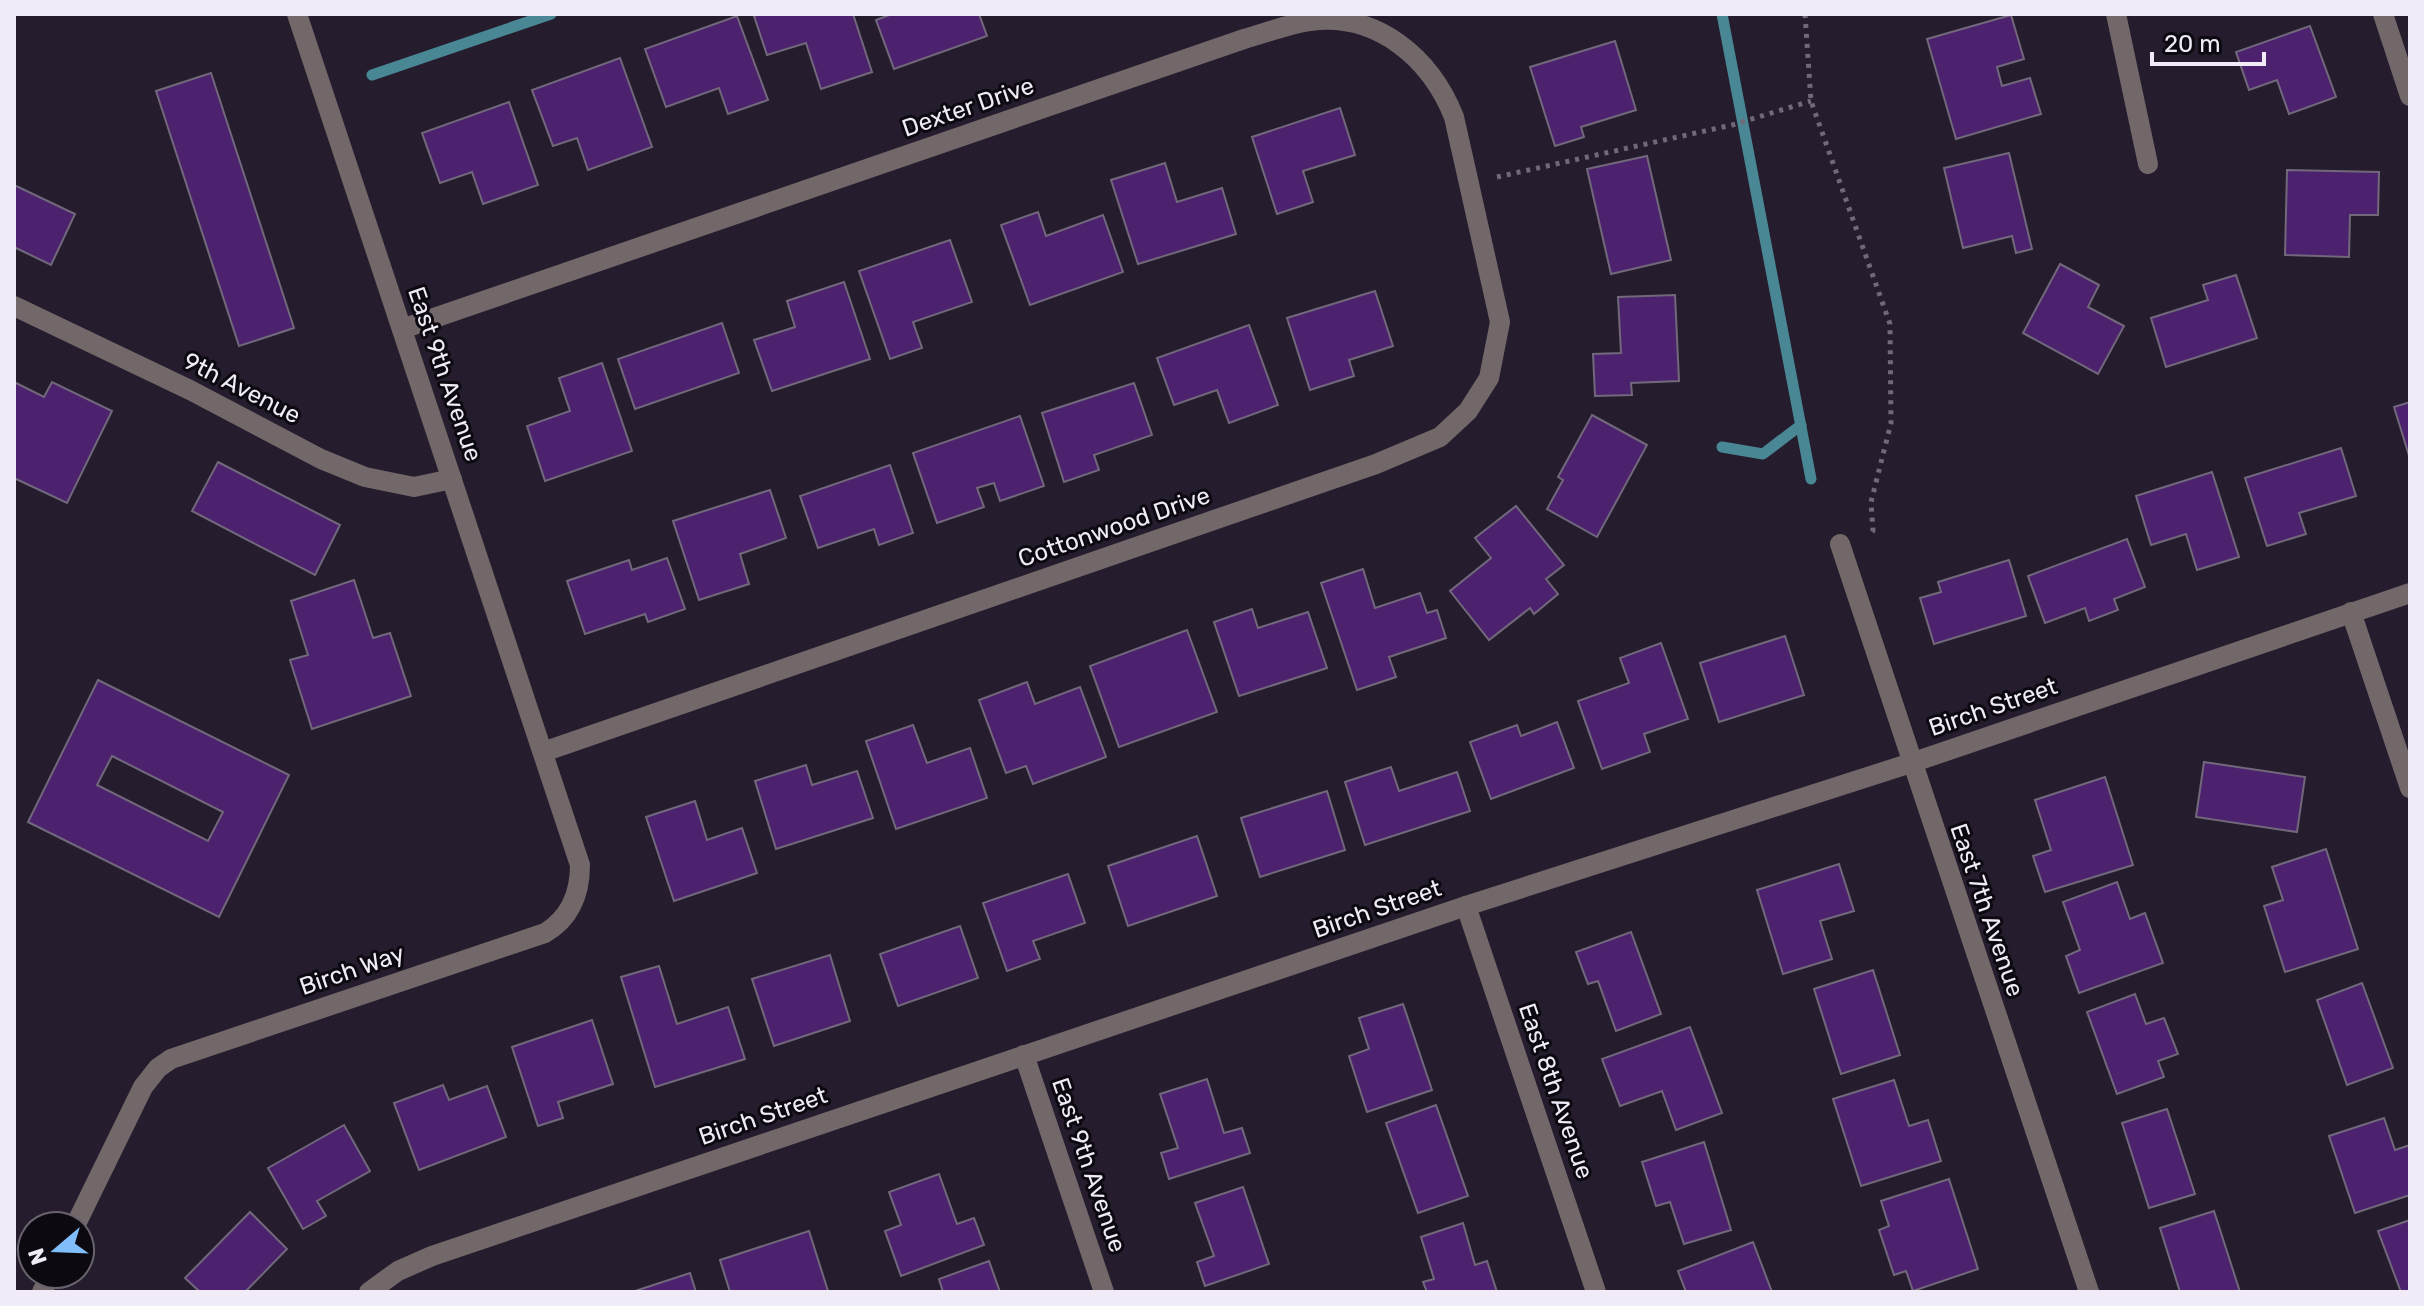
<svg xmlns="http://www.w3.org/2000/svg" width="2424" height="1306" font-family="Rubik,sans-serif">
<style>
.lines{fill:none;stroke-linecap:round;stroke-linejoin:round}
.stream{stroke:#4a8795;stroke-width:11}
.building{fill:#4c226e;stroke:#71687b;stroke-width:2;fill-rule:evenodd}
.path{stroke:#706977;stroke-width:5;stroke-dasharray:4 6;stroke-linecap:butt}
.minor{stroke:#726769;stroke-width:20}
.labels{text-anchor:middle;stroke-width:6;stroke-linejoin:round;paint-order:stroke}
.street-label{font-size:24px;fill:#f0ebf6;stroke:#0d0910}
</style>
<rect width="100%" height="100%" fill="#251d2d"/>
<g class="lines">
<g class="stream">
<polyline points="1722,14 1811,479"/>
<polyline points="372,75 551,14"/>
<polyline points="1722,447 1763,454 1801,425"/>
</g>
</g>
<g class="building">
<polygon points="760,14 853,14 872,72 821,89 806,43 767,55 754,16"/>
<polygon points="892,14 979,14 987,36 894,69 876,20"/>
<polygon points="2011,15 2024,59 1997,67 2002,86 2030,78 2041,114 1956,139 1927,39"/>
<polygon points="737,16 768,100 728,114 719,88 666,107 645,49"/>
<polygon points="2310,26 2336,97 2289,114 2277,80 2249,90 2236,52"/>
<polygon points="1615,41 1636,110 1581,127 1584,137 1555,146 1530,67"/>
<polygon points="620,58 652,147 588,170 577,138 553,146 532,90"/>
<polygon points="211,73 294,328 239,346 156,91"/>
<polygon points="509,102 538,185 483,204 472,172 440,183 422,133"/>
<polygon points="1340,108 1355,155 1303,171 1313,202 1277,214 1252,137"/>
<polygon points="2009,153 2032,249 2016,253 2012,236 1963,248 1944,168"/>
<polygon points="1647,156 1671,260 1611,274 1587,169"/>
<polygon points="1165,163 1177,202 1222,188 1236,234 1138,264 1111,180"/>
<polygon points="2287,170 2379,172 2378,215 2350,215 2349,257 2285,255"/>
<polygon points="14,185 75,214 51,265 14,247"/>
<polygon points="1038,212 1046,236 1103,215 1123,272 1030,305 1001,225"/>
<polygon points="950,240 972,302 913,322 922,348 890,359 859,271"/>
<polygon points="2060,264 2099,285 2088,307 2124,326 2098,374 2023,333"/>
<polygon points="2236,275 2257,338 2166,367 2151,318 2208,300 2203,285"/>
<polygon points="844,282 870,359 772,391 754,340 795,327 787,301"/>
<polygon points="1375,291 1393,346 1349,360 1354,376 1310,390 1287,318"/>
<polygon points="1675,295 1679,381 1631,383 1632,395 1595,396 1593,354 1621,353 1618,297"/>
<polygon points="722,323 739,373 635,409 618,359"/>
<polygon points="1249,325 1278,405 1229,423 1217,390 1174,405 1157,358"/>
<polygon points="602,363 632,451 545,481 527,426 570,411 559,378"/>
<polygon points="14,382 44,397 52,382 112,411 67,503 14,478"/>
<polygon points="1134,383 1152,435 1094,455 1099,470 1064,482 1042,413"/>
<polygon points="2410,402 2410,459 2394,407"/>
<polygon points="1592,415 1647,445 1597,537 1547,509 1563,480 1558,477"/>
<polygon points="1020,416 1044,486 1000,501 994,483 977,488 984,507 937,523 913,453"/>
<polygon points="2341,448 2356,496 2299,513 2306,534 2267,546 2245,478"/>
<polygon points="218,462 340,525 315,575 192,511"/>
<polygon points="890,465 913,533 879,545 874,529 818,548 800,496"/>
<polygon points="2212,472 2239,557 2197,570 2186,534 2151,545 2136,496"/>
<polygon points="770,490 786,538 740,554 749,584 699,600 673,521"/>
<polygon points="1516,506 1564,565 1546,579 1558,594 1534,614 1530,608 1489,640 1450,591 1491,558 1475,538"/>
<polygon points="2127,539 2145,587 2114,599 2118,610 2089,621 2085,608 2045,623 2028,576"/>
<polygon points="667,558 685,609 648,622 645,614 585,634 567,581 629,560 632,570"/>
<polygon points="2009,560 2026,616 1934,644 1920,598 1941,592 1938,582"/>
<polygon points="1363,569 1375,608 1420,593 1427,613 1437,610 1446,638 1389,657 1396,677 1357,690 1321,583"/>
<polygon points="354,580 373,638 390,633 411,696 312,729 290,660 308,655 291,601"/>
<polygon points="1252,609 1258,628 1308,612 1327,668 1239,696 1214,622"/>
<polygon points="1187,630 1217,712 1119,747 1090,666"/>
<polygon points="1785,636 1804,695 1719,722 1700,663"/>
<polygon points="1661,643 1688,719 1644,734 1650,752 1602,769 1578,701 1629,683 1620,658"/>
<path d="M98 680 289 775 219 917 28 822ZM112 756 223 812 208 841 97 785Z"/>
<polygon points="1027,682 1035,704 1080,687 1106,757 1033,784 1026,766 1006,773 979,700"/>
<polygon points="1557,722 1574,768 1491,799 1470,742 1517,725 1521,736"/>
<polygon points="913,725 927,763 970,748 987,798 896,829 866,741"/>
<polygon points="2204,762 2305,777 2297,832 2196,817"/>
<polygon points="806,765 812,785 857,771 873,818 776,849 755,781"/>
<polygon points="1391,767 1399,791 1457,772 1470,811 1365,845 1345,782"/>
<polygon points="2105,777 2133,865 2045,892 2033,856 2051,850 2035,800"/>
<polygon points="1327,791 1345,850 1260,877 1241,818"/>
<polygon points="695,801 707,840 742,828 757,873 674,901 646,817"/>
<polygon points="1197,836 1217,896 1128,926 1108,866"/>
<polygon points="2326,849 2358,949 2285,972 2264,906 2283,900 2272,867"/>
<polygon points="1839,864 1854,911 1820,921 1832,959 1783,974 1757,890"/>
<polygon points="1068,874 1085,923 1033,941 1040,959 1007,971 983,903"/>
<polygon points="2117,882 2130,919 2145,913 2163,963 2079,993 2066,956 2080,950 2063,902"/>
<polygon points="960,926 978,978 898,1006 880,954"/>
<polygon points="1631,932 1661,1014 1616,1031 1598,981 1588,984 1576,952"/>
<polygon points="830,955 850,1021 774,1046 752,979"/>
<polygon points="659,966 677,1024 728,1007 745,1059 655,1087 621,977"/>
<polygon points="1873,970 1900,1055 1841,1074 1814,989"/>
<polygon points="2362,983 2393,1068 2347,1085 2317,1000"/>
<polygon points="2135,994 2146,1024 2164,1018 2178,1054 2158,1061 2164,1077 2117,1094 2087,1012"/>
<polygon points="1403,1004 1432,1090 1367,1112 1349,1056 1369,1049 1359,1018"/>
<polygon points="592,1020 613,1084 558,1102 563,1118 538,1126 512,1047"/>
<polygon points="1690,1027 1722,1113 1676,1130 1662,1091 1620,1106 1602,1059"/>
<polygon points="1207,1079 1224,1133 1242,1128 1250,1153 1169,1179 1161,1153 1178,1148 1160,1094"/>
<polygon points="1894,1080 1909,1126 1928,1120 1941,1161 1861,1186 1833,1099"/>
<polygon points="443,1085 449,1100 487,1086 506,1137 419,1170 394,1103"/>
<polygon points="1436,1105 1468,1196 1418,1213 1386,1123"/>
<polygon points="2167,1109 2195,1194 2149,1208 2122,1123"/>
<polygon points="2384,1118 2395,1150 2410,1145 2410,1195 2355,1213 2329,1136"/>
<polygon points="344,1125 370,1171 317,1201 326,1216 303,1229 268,1168"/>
<polygon points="1704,1142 1731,1230 1684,1244 1670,1202 1656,1206 1642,1162"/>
<polygon points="939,1174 957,1224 974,1218 984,1245 901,1276 885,1231 901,1225 889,1192"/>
<polygon points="1949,1179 1978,1269 1913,1291 1906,1271 1894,1275 1879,1230 1889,1226 1881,1201"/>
<polygon points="1243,1187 1269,1264 1205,1286 1197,1262 1214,1256 1195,1203"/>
<polygon points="2214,1211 2240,1292 2180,1292 2160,1228"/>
<polygon points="250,1212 287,1249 245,1292 200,1292 185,1278"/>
<polygon points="2410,1220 2410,1292 2401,1292 2378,1231"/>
<polygon points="1463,1223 1475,1265 1487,1261 1497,1292 1427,1292 1423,1282 1434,1279 1421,1237"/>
<polygon points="809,1231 828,1291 730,1292 720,1260"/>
<polygon points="1753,1242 1772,1292 1686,1292 1678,1271"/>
<polygon points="989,1261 1000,1292 943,1292 939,1279"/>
<polygon points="690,1273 696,1292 632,1292"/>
</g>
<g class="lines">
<g class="path">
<polyline points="1805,14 1811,101 1890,324 1891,423 1871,502 1873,531 1867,533"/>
<polyline points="1497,177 1732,125 1811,101"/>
</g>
<g class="minor">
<polyline points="2116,14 2148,164"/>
<polyline points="2383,14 2410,96"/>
<polyline points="14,306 190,390 321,459 365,477 414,487 452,479"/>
<path d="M402 329 1244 39C1266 33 1288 24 1310 21 1378 12 1431 59 1454 117L1500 322 1489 378 1468 411 1440 437 1376 464 543 752"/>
<polyline points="1840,544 2089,1292"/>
<polyline points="2351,612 2410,788"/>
<polyline points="1466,906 1596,1292"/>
<polyline points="1024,1055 1104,1292"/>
<path d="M75 1226 143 1087 158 1068 171 1059 545 933C570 918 580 894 580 865L297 14"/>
<polyline points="42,1292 51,1274"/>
<polyline points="369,1292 398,1271 432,1256 1466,906 1911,763 2410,593"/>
</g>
</g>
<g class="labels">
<g class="street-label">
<text transform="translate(968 107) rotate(-19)" y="8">Dexter Drive</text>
<text transform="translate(445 374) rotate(71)" y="8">East 9th Avenue</text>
<text transform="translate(242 388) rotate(27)" y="8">9th Avenue</text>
<text transform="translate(1114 527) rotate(-19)" y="8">Cottonwood Drive</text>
<text transform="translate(1993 707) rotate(-19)" y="8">Birch Street</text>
<text transform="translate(1377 909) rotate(-19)" y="8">Birch Street</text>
<text transform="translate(1987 910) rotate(71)" y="8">East 7th Avenue</text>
<text transform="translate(352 970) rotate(-19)" y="8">Birch Way</text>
<text transform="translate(1556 1091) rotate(71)" y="8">East 8th Avenue</text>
<text transform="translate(763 1116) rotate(-19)" y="8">Birch Street</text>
<text transform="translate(1089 1165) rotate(71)" y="8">East 9th Avenue</text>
</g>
</g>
<rect width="2424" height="1306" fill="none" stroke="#f0ebf6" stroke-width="32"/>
<g transform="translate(56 1250) rotate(251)"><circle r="38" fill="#0d0910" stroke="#68636c" stroke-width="2"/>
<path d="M0-6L14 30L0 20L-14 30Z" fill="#80bdfa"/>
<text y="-12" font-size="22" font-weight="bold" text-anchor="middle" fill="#f0ebf6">N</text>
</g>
<path d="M2152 52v12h112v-12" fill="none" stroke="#f0ebf6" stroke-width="4"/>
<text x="2164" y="52" font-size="24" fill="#f0ebf6" stroke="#0d0910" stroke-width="6" paint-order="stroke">20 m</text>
</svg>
